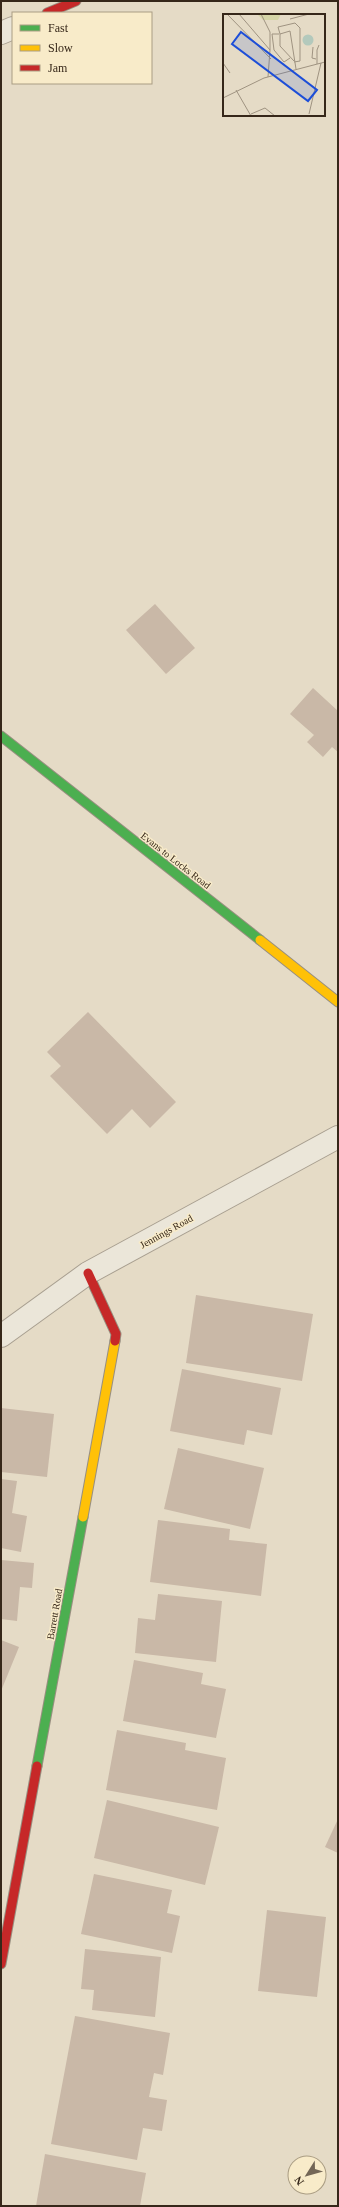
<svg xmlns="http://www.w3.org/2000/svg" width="339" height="2207" font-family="'Times New Roman',serif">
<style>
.building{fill:#c9b8a7}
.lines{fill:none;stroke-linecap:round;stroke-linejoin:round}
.street-casing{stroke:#a89f90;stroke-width:24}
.fast-casing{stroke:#988f80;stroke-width:11}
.slow-casing{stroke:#988f80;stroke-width:11}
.jam-casing{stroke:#988f80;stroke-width:11}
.street{stroke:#ebe6d9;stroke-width:22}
.fast{stroke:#4caf50;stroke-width:9}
.slow{stroke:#ffc107;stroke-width:9}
.jam{stroke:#c62828;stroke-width:9}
.labels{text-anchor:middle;stroke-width:3;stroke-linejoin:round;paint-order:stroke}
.street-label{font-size:10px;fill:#362719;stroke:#f8ebc9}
.inset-road{fill:none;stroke:#9f9381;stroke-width:1}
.view{fill:#1d4ed8;fill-opacity:0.15;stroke:#1d4ed8;stroke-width:2}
.inset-edge{fill:none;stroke:#362719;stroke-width:2}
</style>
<rect width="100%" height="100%" fill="#e5dbc6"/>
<g class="building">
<polygon points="155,604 195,648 166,674 126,630"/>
<polygon points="313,688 338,711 338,752 332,747 323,757 307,742 314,735 290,714"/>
<polygon points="88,1012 176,1102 150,1128 132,1109 107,1134 50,1076 61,1066 47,1052"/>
<polygon points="196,1295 313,1314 302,1381 186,1363"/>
<polygon points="182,1369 281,1388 272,1435 247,1430 244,1445 170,1431"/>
<polygon points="1,1408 54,1414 47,1477 1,1472"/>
<polygon points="178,1448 264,1468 250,1529 164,1509"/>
<polygon points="1,1479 17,1481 12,1513 27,1516 21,1552 1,1548"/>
<polygon points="158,1520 230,1529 229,1540 267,1544 261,1596 150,1582"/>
<polygon points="1,1560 34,1563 32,1588 20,1587 17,1621 1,1619"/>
<polygon points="158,1594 222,1601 216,1662 135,1653 138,1618 155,1620"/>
<polygon points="1,1640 19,1647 1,1691"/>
<polygon points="134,1660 203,1673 201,1684 226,1689 216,1738 123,1721"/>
<polygon points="117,1730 186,1743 185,1750 226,1758 217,1810 106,1790"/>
<polygon points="107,1800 219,1827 205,1885 94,1858"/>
<polygon points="338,1819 338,1853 325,1847"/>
<polygon points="94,1874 172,1890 167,1913 180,1916 172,1953 81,1934"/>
<polygon points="267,1910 326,1917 317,1997 258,1991"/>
<polygon points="85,1949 161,1957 155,2017 92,2010 94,1990 81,1989"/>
<polygon points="75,2016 170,2033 163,2075 154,2073 149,2097 167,2100 162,2131 143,2128 137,2160 51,2144"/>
<polygon points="45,2154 146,2173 140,2206 36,2206"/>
</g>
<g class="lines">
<defs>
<g id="street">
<polyline points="1,33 13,28"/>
<polyline points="1,1336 88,1273 338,1137"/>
</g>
<g id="fast">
<polyline points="1,736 260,940"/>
<polyline points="37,1766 83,1517"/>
</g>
<g id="slow">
<polyline points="260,940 338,1002"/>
<polyline points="83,1517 115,1341"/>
</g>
<g id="jam">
<polyline points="47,13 76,1"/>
<polyline points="88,1273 116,1334 115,1341"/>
<polyline points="1,1964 37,1766"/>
</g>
</defs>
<use href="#street" class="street-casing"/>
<use href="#fast" class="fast-casing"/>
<use href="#slow" class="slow-casing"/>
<use href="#jam" class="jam-casing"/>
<use href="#street" class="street"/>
<use href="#fast" class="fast"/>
<use href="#slow" class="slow"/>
<use href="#jam" class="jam"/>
</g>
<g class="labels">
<g class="street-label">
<text transform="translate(176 860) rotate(38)" y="4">Evans to Locks Road</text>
<text transform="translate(166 1231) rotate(-29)" y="4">Jennings Road</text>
<text transform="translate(54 1614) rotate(-80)" y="4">Barrett Road</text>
</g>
</g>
<g transform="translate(223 14)">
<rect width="102" height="102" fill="#e5dbc6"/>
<path d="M34 0H58L55 6H40Z" fill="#d5d5a6"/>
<path d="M79.5 26a5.5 5.5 0 1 1 11 0a5.5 5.5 0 1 1-11 0Z" fill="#b3c9bc"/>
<path class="inset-road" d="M4 0 48 45M16 0 47 36 45 63M38 0 47 18V36M67 5 86 0M56 20H49L51 36 61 48 67 44M57 20 55 13 72 9 77 14V47L71 48M90 33 89 44 93 45M71 47 57 32V20L67 17 73 55M0 49 7 59M94 50V36L96 31M13 76 28 102M0 84 41 64 102 48M28 100 42 94 52 102M86 100 98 49"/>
<path class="view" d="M18 18 94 76 85 87 9 30Z"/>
<rect width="102" height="102" class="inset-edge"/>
</g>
<rect width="339" height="2207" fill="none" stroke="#362719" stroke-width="4"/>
<rect x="12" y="12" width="140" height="72" fill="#f8ebc9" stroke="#aa9d83"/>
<rect x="20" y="25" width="20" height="6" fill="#4caf50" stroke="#aa9d83"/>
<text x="48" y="32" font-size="12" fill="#362719">Fast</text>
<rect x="20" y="45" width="20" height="6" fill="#ffc107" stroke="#aa9d83"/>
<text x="48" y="52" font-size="12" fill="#362719">Slow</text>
<rect x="20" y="65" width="20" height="6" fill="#c62828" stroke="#aa9d83"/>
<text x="48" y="72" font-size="12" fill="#362719">Jam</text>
<g transform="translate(307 2175) rotate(233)"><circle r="19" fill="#f8ebc9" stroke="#aa9d83"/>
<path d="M0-3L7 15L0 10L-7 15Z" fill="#736656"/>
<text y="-6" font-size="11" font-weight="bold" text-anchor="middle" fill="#362719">N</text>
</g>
</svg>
